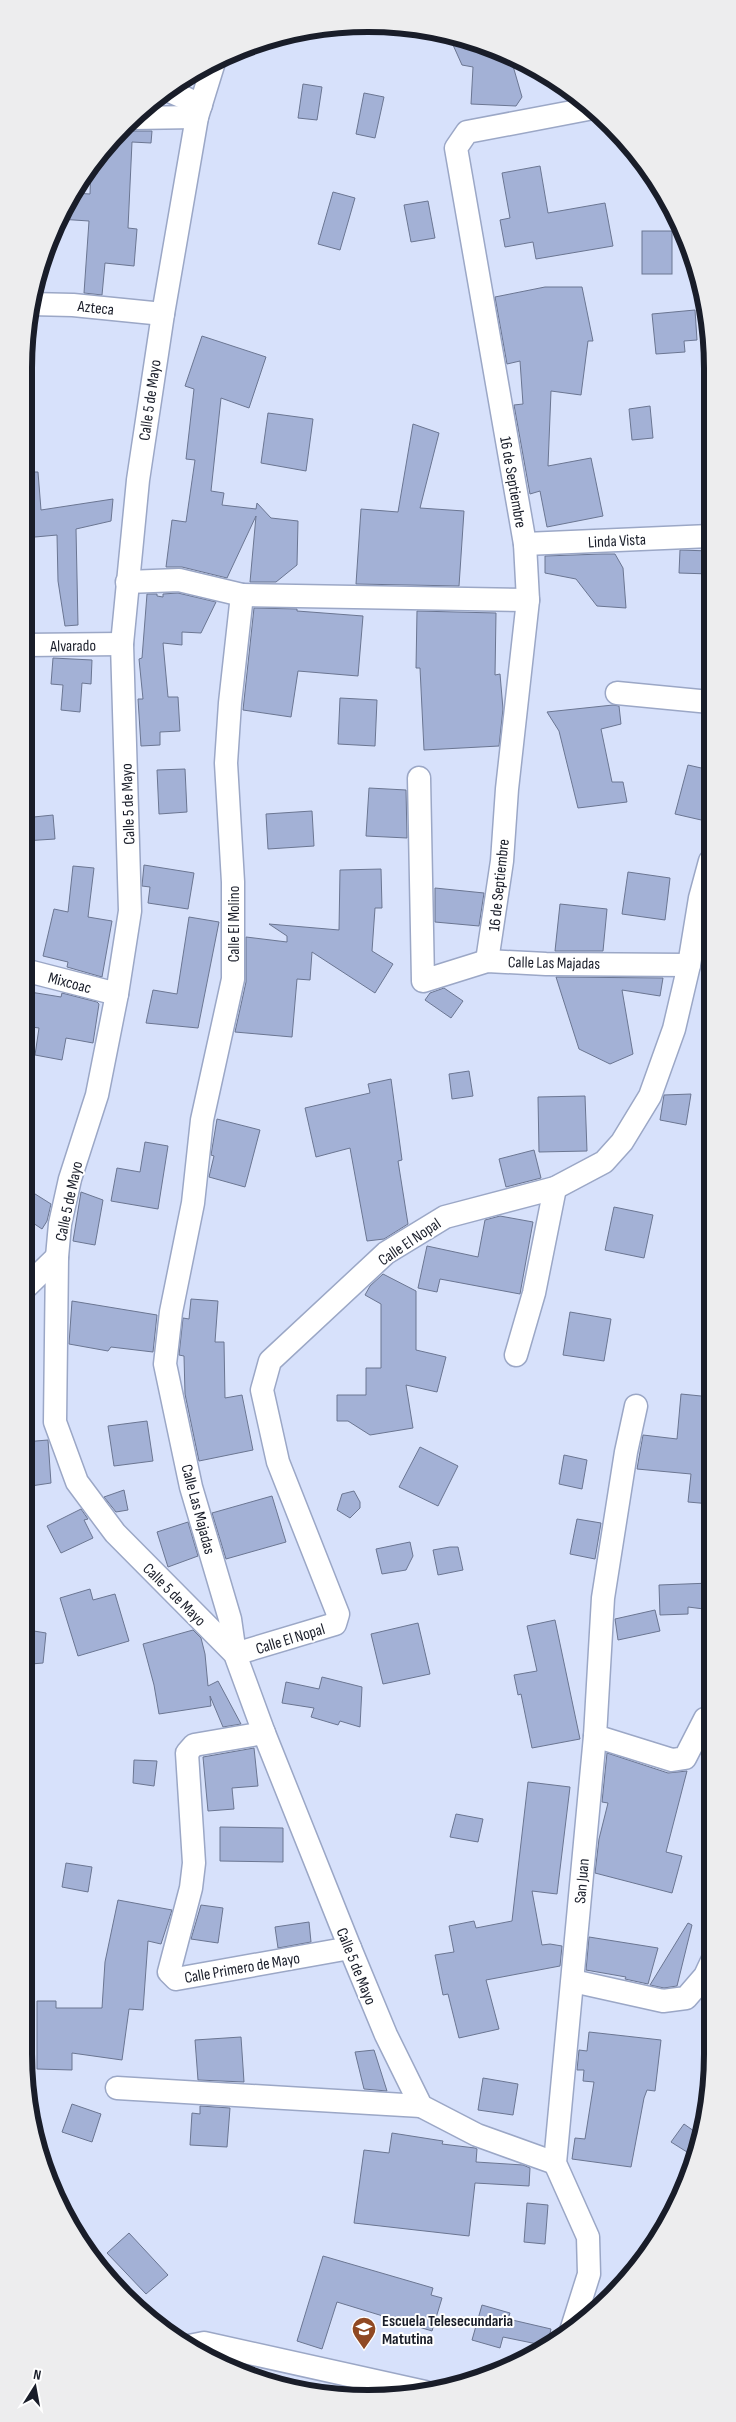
<svg xmlns="http://www.w3.org/2000/svg" width="736" height="2422" font-family="'Sofia Sans Condensed',sans-serif">
<style>
.building{fill:#a3b1d6;stroke:#6b7692}
.lines{fill:none;stroke-linecap:round;stroke-linejoin:round}
.street-casing{stroke:#9ba7c6;stroke-width:25}
.street{stroke:#fff;stroke-width:22}
.labels{text-anchor:middle;stroke-width:4;stroke-linejoin:round;paint-order:stroke}
.street-label{font-size:16px;fill:#191d29;stroke:#fff}
.poi-label{font-size:16px;font-weight:bold;fill:#191d29;stroke:#fff;text-anchor:start}
.rim{fill:none;stroke:#191d29;stroke-width:6}
</style>
<rect width="100%" height="100%" fill="#d7e1fb"/>
<g class="building">
<polygon points="449,36 511,59 522,97 516,106 471,104 473,67 462,65"/>
<polygon points="303,84 322,87 317,120 298,118"/>
<polygon points="364,93 384,97 375,138 356,134"/>
<polygon points="123,127 132,131 152,131 151,143 132,142 128,228 137,229 134,266 105,263 102,295 84,293 89,221 59,219 73,193 90,194 91,165"/>
<polygon points="540,166 548,213 605,203 613,246 536,259 533,242 505,247 500,220 510,218 502,173"/>
<polygon points="333,192 355,198 340,250 318,244"/>
<polygon points="428,201 435,238 411,242 404,205"/>
<rect x="642" y="231" width="30" height="43"/>
<polygon points="545,287 582,287 593,341 588,341 581,395 551,391 548,466 591,458 603,516 547,527 540,491 530,494 514,405 523,404 520,361 507,364 495,297"/>
<polygon points="695,310 697,340 684,341 685,352 656,354 652,314"/>
<polygon points="202,336 266,357 249,408 221,398 211,491 224,493 222,505 256,509 257,503 271,518 298,521 297,565 276,582 250,582 256,516 227,578 182,567 166,567 172,520 186,522 195,460 186,459 194,389 185,386"/>
<polygon points="650,406 653,438 632,440 629,409"/>
<polygon points="268,413 313,419 306,471 261,463"/>
<polygon points="413,424 439,433 420,508 464,511 459,586 356,584 361,509 398,512"/>
<polygon points="24,472 38,472 41,510 113,499 111,521 76,529 78,625 65,626 58,581 57,535 24,538"/>
<polygon points="680,550 710,551 710,574 679,573"/>
<polygon points="602,554 615,554 623,568 626,608 597,606 576,579 545,573 545,556"/>
<polygon points="178,593 216,602 201,633 182,632 182,645 163,643 168,697 178,697 180,731 160,732 160,745 141,746 138,699 143,699 139,659 142,658 147,594 157,594 157,596 163,597 163,594"/>
<polygon points="254,608 297,609 297,611 363,616 358,676 298,671 291,717 243,710"/>
<polygon points="417,611 496,613 495,675 500,674 503,709 499,746 424,750 420,668 416,668"/>
<polygon points="53,658 92,660 91,684 82,683 80,712 61,710 63,685 51,684"/>
<polygon points="340,698 377,700 375,746 338,744"/>
<polygon points="613,705 619,706 621,724 601,729 612,782 623,782 627,802 578,808 559,731 547,712"/>
<polygon points="688,765 710,770 710,822 675,814"/>
<polygon points="185,769 187,812 159,814 157,770"/>
<polygon points="369,788 406,790 407,838 366,836"/>
<polygon points="312,811 314,846 268,849 266,814"/>
<polygon points="53,815 55,839 24,841 24,818"/>
<polygon points="144,865 194,873 188,909 148,903 150,887 142,886"/>
<polygon points="73,866 94,868 88,917 112,921 102,977 67,967 68,962 43,956 54,909 68,912"/>
<polygon points="381,869 382,908 375,908 372,951 393,964 375,993 312,952 310,980 297,979 292,1037 235,1032 246,982 246,937 287,942 287,936 269,924 339,930 340,870"/>
<polygon points="628,872 670,878 665,920 622,914"/>
<polygon points="435,888 484,893 479,926 435,922"/>
<polygon points="560,904 607,909 603,951 555,951"/>
<polygon points="189,917 219,922 198,1028 146,1023 153,990 177,994"/>
<polygon points="556,977 663,978 660,996 622,990 633,1054 610,1064 579,1049"/>
<polygon points="444,988 463,1001 451,1018 425,1000 430,993"/>
<polygon points="24,991 61,997 62,993 97,1002 99,1004 93,1043 66,1038 62,1060 35,1055 39,1028 24,1026"/>
<polygon points="469,1071 473,1096 452,1099 449,1074"/>
<polygon points="391,1079 402,1160 398,1161 408,1224 384,1239 367,1241 350,1148 316,1157 305,1108 370,1093 368,1084"/>
<polygon points="691,1094 686,1125 660,1120 664,1095"/>
<polygon points="585,1096 587,1151 539,1152 538,1097"/>
<polygon points="217,1119 260,1130 245,1187 209,1177 214,1156 211,1155"/>
<polygon points="145,1142 168,1146 158,1209 111,1201 117,1168 140,1172"/>
<polygon points="534,1150 541,1178 506,1187 499,1159"/>
<polygon points="24,1187 51,1204 47,1221 42,1229 24,1217"/>
<polygon points="81,1192 103,1200 95,1245 73,1241"/>
<polygon points="614,1207 653,1215 644,1258 605,1250"/>
<polygon points="500,1216 533,1222 520,1294 440,1279 437,1292 418,1288 427,1246 478,1257 485,1220"/>
<polygon points="383,1274 416,1291 416,1350 446,1357 437,1392 406,1385 413,1428 370,1435 348,1421 337,1421 337,1395 366,1395 366,1368 381,1368 381,1304 365,1295 370,1286"/>
<polygon points="191,1299 218,1301 215,1342 224,1342 225,1398 242,1395 253,1450 199,1461 185,1394 184,1356 179,1355 183,1318 189,1319"/>
<polygon points="72,1301 157,1315 153,1352 111,1347 108,1351 69,1344"/>
<polygon points="570,1312 611,1319 604,1361 563,1355"/>
<polygon points="681,1394 711,1397 711,1504 688,1502 691,1474 637,1469 643,1435 677,1439"/>
<polygon points="147,1421 153,1461 114,1466 108,1426"/>
<polygon points="48,1440 51,1483 24,1487 24,1442"/>
<polygon points="420,1447 458,1466 438,1506 399,1487"/>
<polygon points="564,1455 587,1460 582,1489 559,1484"/>
<polygon points="124,1490 128,1510 116,1512 104,1497"/>
<polygon points="354,1491 360,1502 360,1508 350,1518 337,1510 342,1494"/>
<polygon points="272,1496 286,1542 226,1559 212,1513"/>
<polygon points="81,1509 88,1519 84,1520 93,1538 61,1553 47,1526"/>
<polygon points="577,1519 601,1523 595,1559 570,1554"/>
<polygon points="188,1522 198,1556 168,1567 157,1532"/>
<polygon points="410,1542 413,1556 406,1570 382,1574 376,1549"/>
<polygon points="450,1547 458,1547 463,1570 438,1575 433,1550"/>
<polygon points="711,1583 712,1610 688,1607 688,1614 660,1615 659,1585"/>
<polygon points="90,1589 93,1600 115,1594 129,1641 78,1656 60,1598"/>
<polygon points="655,1610 660,1631 618,1640 615,1619"/>
<polygon points="555,1620 580,1739 532,1748 521,1694 518,1695 514,1675 537,1671 527,1626"/>
<polygon points="418,1623 430,1674 383,1684 371,1634"/>
<polygon points="193,1630 201,1638 205,1654 208,1686 218,1681 241,1724 223,1727 210,1696 211,1706 159,1714 154,1685 143,1644"/>
<polygon points="34,1631 46,1633 43,1663 31,1664 24,1657 24,1634"/>
<polygon points="322,1677 362,1687 360,1727 340,1721 338,1725 311,1717 314,1708 282,1703 286,1682 319,1689"/>
<polygon points="254,1748 258,1786 232,1788 234,1809 208,1811 203,1757"/>
<polygon points="607,1753 668,1773 687,1771 666,1852 682,1856 672,1893 595,1873 599,1839 608,1803 602,1802"/>
<polygon points="134,1760 157,1761 154,1786 133,1783"/>
<polygon points="528,1782 570,1787 557,1894 532,1891 542,1945 550,1944 562,1946 560,1966 486,1980 499,2029 459,2038 448,1994 443,1995 435,1955 454,1952 449,1926 474,1921 476,1928 512,1921"/>
<polygon points="456,1814 483,1819 478,1842 450,1837"/>
<polygon points="220,1827 283,1828 283,1862 220,1861"/>
<polygon points="66,1863 92,1867 88,1892 62,1887"/>
<polygon points="118,1900 172,1910 161,1944 148,1941 143,2010 129,2009 122,2060 72,2053 72,2070 37,2069 37,2001 56,2001 56,2008 102,2008 105,1962"/>
<polygon points="201,1905 223,1908 218,1943 191,1939"/>
<polygon points="309,1922 311,1942 278,1948 275,1927"/>
<polygon points="688,1923 692,1925 677,1986 664,1988 650,1985"/>
<polygon points="589,1937 658,1948 648,1984 625,1979 626,1977 586,1970"/>
<polygon points="589,2032 661,2040 655,2091 647,2090 644,2098 631,2167 572,2159 575,2138 585,2139 594,2082 583,2081 584,2070 577,2070 579,2050 587,2051"/>
<polygon points="241,2037 244,2082 198,2080 195,2040"/>
<polygon points="374,2050 387,2091 364,2089 355,2052"/>
<polygon points="483,2078 518,2084 513,2115 478,2110"/>
<polygon points="72,2104 101,2114 92,2142 62,2132"/>
<polygon points="200,2106 230,2108 227,2147 190,2145 192,2113 200,2114"/>
<polygon points="684,2124 701,2136 695,2157 671,2142"/>
<polygon points="392,2133 443,2141 442,2144 475,2148 477,2149 476,2162 523,2165 530,2168 529,2186 475,2183 469,2236 354,2223 364,2150 389,2153"/>
<polygon points="527,2203 548,2205 545,2244 524,2242"/>
<polygon points="129,2233 168,2275 146,2294 107,2253"/>
<polygon points="323,2256 433,2288 431,2295 442,2298 432,2331 337,2302 322,2349 297,2341"/>
<polygon points="482,2305 510,2313 508,2319 551,2329 547,2346 503,2337 500,2348 472,2340"/>
</g>
<g class="lines">
<defs>
<g id="street">
<polyline points="214,62 197,117 163,314 138,480 122,644 130,911 117,994 97,1095 70,1179 60,1224 57,1257 55,1422 77,1482 115,1533 235,1654 264,1733 350,1948 386,2035 421,2106 477,2135 555,2163"/>
<polyline points="167,90 201,105"/>
<polyline points="132,118 197,117"/>
<polyline points="30,304 73,305 163,314"/>
<polyline points="525,544 710,536"/>
<polyline points="127,582 179,580 242,595 230,703 226,763 233,882 233,979 202,1120 193,1203 171,1312 165,1364 191,1487 230,1619 235,1654 335,1624 338,1614 278,1462 262,1390 270,1361 386,1253 445,1217 555,1188 604,1162 622,1142 650,1096 674,1029 689,965 700,898 710,861"/>
<polyline points="242,595 528,600"/>
<polyline points="24,645 122,644"/>
<polyline points="617,693 710,702"/>
<polyline points="419,778 423,981 487,961 546,964 689,965"/>
<polyline points="487,961 502,861 507,789 528,600 525,544 456,148 467,132 588,109"/>
<polyline points="24,970 117,994"/>
<polyline points="24,1289 57,1257"/>
<polyline points="516,1355 534,1293 555,1188"/>
<polyline points="264,1733 194,1745 187,1753 194,1863 191,1888 169,1972 176,1979 350,1948"/>
<polyline points="595,1736 672,1760 685,1758 705,1719"/>
<polyline points="573,1981 663,2001 686,1998 705,1976 712,1961"/>
<polyline points="117,2088 421,2106"/>
<polyline points="571,2331 589,2274 588,2237 555,2163 595,1736 603,1598 626,1452 636,1406"/>
<polyline points="189,2346 204,2343 425,2392"/>
</g>
</defs>
<use href="#street" class="street-casing"/>
<use href="#street" class="street"/>
</g>
<defs>
<symbol id="school-pin" viewBox="-11 -11 22 30"><path d="M0 17L-7.5 6A9.5 9.5 0 1 1 7.5 6Z" fill="#904923" stroke="#fff"/><path d="M0-5L7-2L0 1L-7-2ZM-4 1L0 2.5L4 1V4Q0 6-4 4Z" fill="#fff"/></symbol>
</defs>
<g fill-rule="evenodd">
<use href="#school-pin" x="350" y="2315" width="28" height="38"/>
</g>
<g class="labels">
<g class="street-label">
<text transform="translate(96 307) rotate(6)" y="6">Azteca</text>
<text transform="translate(149 400) rotate(-82)" y="6">Calle 5 de Mayo</text>
<text transform="translate(514 482) rotate(80)" y="6">16 de Septiembre</text>
<text transform="translate(617 540) rotate(-3)" y="6">Linda Vista</text>
<text transform="translate(73 645) rotate(-1)" y="6">Alvarado</text>
<text transform="translate(127 804) rotate(-92)" y="6">Calle 5 de Mayo</text>
<text transform="translate(498 885) rotate(-84)" y="6">16 de Septiembre</text>
<text transform="translate(233 924) rotate(-90)" y="6">Calle El Molino</text>
<text transform="translate(554 962) rotate(1)" y="6">Calle Las Majadas</text>
<text transform="translate(70 982) rotate(15)" y="6">Mixcoac</text>
<text transform="translate(68 1201) rotate(-78)" y="6">Calle 5 de Mayo</text>
<text transform="translate(409 1241) rotate(-34)" y="6">Calle El Nopal</text>
<text transform="translate(199 1509) rotate(75)" y="6">Calle Las Majadas</text>
<text transform="translate(175 1594) rotate(45)" y="6">Calle 5 de Mayo</text>
<text transform="translate(290 1638) rotate(-17)" y="6">Calle El Nopal</text>
<text transform="translate(581 1881) rotate(-85)" y="6">San Juan</text>
<text transform="translate(357 1966) rotate(68)" y="6">Calle 5 de Mayo</text>
<text transform="translate(242 1967) rotate(-10)" y="6">Calle Primero de Mayo</text>
</g>
<g class="poi-label">
<text x="382" y="2326">Escuela Telesecundaria<tspan x="382" dy="18">Matutina</tspan></text>
</g>
</g>
<path d="M0 0H736V2422H0ZM368 32H368A336 336 0 0 1 704 368V2054A336 336 0 0 1 368 2390H368A336 336 0 0 1 32 2054V368A336 336 0 0 1 368 32Z" fill="#ededee" fill-rule="evenodd"/>
<path class="rim" d="M368 32H368A336 336 0 0 1 704 368V2054A336 336 0 0 1 368 2390H368A336 336 0 0 1 32 2054V368A336 336 0 0 1 368 32Z"/>
<g transform="translate(35 2387) rotate(11)" stroke="#ffffff" stroke-width="4" paint-order="stroke">
<path d="M0-4L9 19L0 12L-9 19Z" fill="#191d29"/>
<text y="-8" font-size="14" font-weight="bold" text-anchor="middle" fill="#191d29">N</text>
</g>
</svg>
